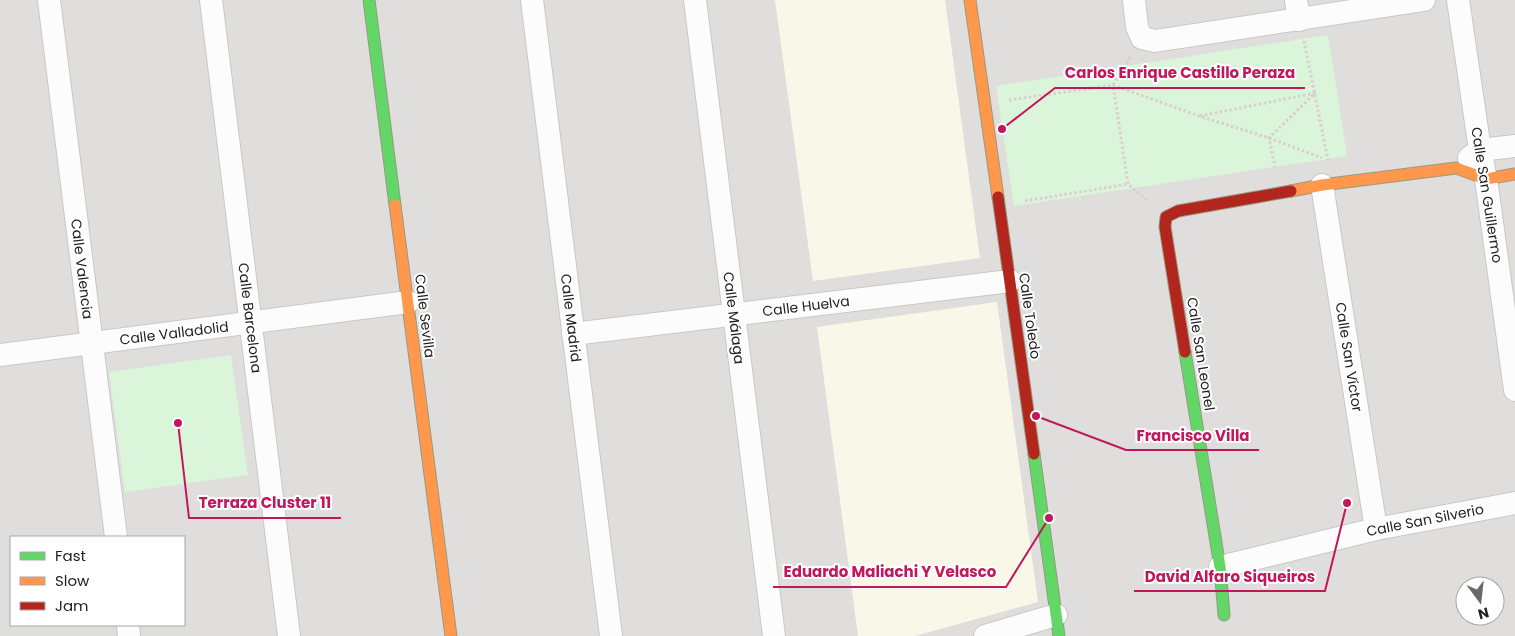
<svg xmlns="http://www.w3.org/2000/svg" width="1515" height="636" font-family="Poppins,sans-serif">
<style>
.residential{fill:#dfdedc;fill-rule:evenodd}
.education{fill:#f8f7e8}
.park{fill:#daf5da}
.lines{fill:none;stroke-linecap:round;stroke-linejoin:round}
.street-casing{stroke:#c9c8c7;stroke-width:24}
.fast-casing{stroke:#999a82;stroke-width:13}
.slow-casing{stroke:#999a82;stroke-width:13}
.jam-casing{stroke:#999a82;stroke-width:13}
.path{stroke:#dccecd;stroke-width:3;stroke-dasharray:2.5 2.5;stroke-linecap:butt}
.street{stroke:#fdfcfc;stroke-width:22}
.fast{stroke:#63d668;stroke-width:11}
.slow{stroke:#ff974d;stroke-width:11}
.jam{stroke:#b3261e;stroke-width:11}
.labels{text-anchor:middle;stroke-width:4;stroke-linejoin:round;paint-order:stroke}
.street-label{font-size:14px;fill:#222;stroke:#fff}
.leader{fill:none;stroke:#c2185b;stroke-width:2}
.callout-dot{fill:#c2185b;stroke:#fff;stroke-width:2}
.callout-label{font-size:15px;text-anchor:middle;font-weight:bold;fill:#c2185b;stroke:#fff;stroke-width:4;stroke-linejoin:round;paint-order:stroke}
</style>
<rect width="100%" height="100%" fill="#f0eeeb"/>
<path class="residential" d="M0 0H1515V636H0ZM11 537H184V625H11ZM1465 586H1495V616H1465Z"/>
<g class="education">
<polygon points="775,0 945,0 980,258 813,281"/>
<polygon points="997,302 1038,602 915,636 858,636 817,327"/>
</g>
<g class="park">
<polygon points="1328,35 1347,156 1014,206 996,86"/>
<polygon points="231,355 248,475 125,492 109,372"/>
</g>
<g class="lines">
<defs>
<g id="street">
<polyline points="49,0 116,537"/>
<polyline points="211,0 289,636"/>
<polyline points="532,0 611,636"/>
<polyline points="695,0 774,636"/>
<polyline points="1134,0 1137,27 1142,38 1155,41 1424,0"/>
<polyline points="1296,0 1299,20"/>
<polyline points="1458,0 1480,150 1486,179 1515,390"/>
<polyline points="1469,158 1480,150 1515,146"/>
<polyline points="1322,185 1376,529"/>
<polyline points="573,334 1010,281"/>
<polyline points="0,355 408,302"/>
<polyline points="1220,567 1376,529 1515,503"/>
<polyline points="128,625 129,636"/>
<polyline points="985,636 1056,615"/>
</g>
<g id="fast">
<polyline points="369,0 395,205"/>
<polyline points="1185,352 1220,567 1224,615"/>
<polyline points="1034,454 1059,636"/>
</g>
<g id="slow">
<polyline points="970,0 998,197"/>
<polyline points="1291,191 1322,185 1456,168 1486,179 1515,174"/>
<polyline points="395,205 451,636"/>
</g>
<g id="jam">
<polyline points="998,197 1034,454"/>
<polyline points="1185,352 1165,227 1166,217 1178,211 1291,191"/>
</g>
</defs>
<use href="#street" class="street-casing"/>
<use href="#fast" class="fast-casing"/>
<use href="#slow" class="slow-casing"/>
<use href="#jam" class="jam-casing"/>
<g class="path">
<polyline points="1304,41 1328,160"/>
<polyline points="1130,57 1113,85 1128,184 1148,201"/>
<polyline points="1009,100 1113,85 1199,116 1269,138 1322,158"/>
<polyline points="1200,116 1315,93 1269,138 1275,167"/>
<polyline points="1025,201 1128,184"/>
</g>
<use href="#street" class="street"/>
<use href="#fast" class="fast"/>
<use href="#slow" class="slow"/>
<use href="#jam" class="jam"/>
</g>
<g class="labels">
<g class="street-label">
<text transform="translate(1487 195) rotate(81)" y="5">Calle San Guillermo</text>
<text transform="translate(82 269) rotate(83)" y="5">Calle Valencia</text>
<text transform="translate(806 306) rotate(-7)" y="5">Calle Huelva</text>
<text transform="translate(425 316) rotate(83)" y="5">Calle Sevilla</text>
<text transform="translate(1030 316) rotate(82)" y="5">Calle Toledo</text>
<text transform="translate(250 318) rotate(83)" y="5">Calle Barcelona</text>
<text transform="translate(571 318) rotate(83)" y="5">Calle Madrid</text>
<text transform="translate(734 318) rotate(83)" y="5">Calle Málaga</text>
<text transform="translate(174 333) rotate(-7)" y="5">Calle Valladolid</text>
<text transform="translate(1201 354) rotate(81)" y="5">Calle San Leonel</text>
<text transform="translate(1349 357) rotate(81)" y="5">Calle San Víctor</text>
<text transform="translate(1425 520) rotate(-11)" y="5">Calle San Silverio</text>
</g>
</g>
<path class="leader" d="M1002 129L1055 88H1305M1036 416L1126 450H1259M178 423L189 518H341M1049 518L1006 587H773M1347 503L1325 591H1134"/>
<g class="callout-dot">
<circle cx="1002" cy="129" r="5"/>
<circle cx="1036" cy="416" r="5"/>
<circle cx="178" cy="423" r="5"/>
<circle cx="1049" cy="518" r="5"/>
<circle cx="1347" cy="503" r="5"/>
</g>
<g class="callout-label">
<text x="1180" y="78">Carlos Enrique Castillo Peraza</text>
<text x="1193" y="441">Francisco Villa</text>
<text x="265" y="508">Terraza Cluster 11</text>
<text x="890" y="577">Eduardo Maliachi Y Velasco</text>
<text x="1230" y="582">David Alfaro Siqueiros</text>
</g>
<rect x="10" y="536" width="175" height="90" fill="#ffffff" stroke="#a7a7a7"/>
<rect x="20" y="552" width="25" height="8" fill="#63d668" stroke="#a7a7a7"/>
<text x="55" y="561" font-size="15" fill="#222222">Fast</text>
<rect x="20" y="577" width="25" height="8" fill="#ff974d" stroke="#a7a7a7"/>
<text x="55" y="586" font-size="15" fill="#222222">Slow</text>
<rect x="20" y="602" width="25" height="8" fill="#b3261e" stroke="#a7a7a7"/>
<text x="55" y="611" font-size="15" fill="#222222">Jam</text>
<g transform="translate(1480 601) rotate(165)"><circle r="24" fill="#ffffff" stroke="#a7a7a7"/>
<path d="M0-4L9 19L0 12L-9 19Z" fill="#6a6968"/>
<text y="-8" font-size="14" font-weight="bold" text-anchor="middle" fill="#222222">N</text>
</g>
</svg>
